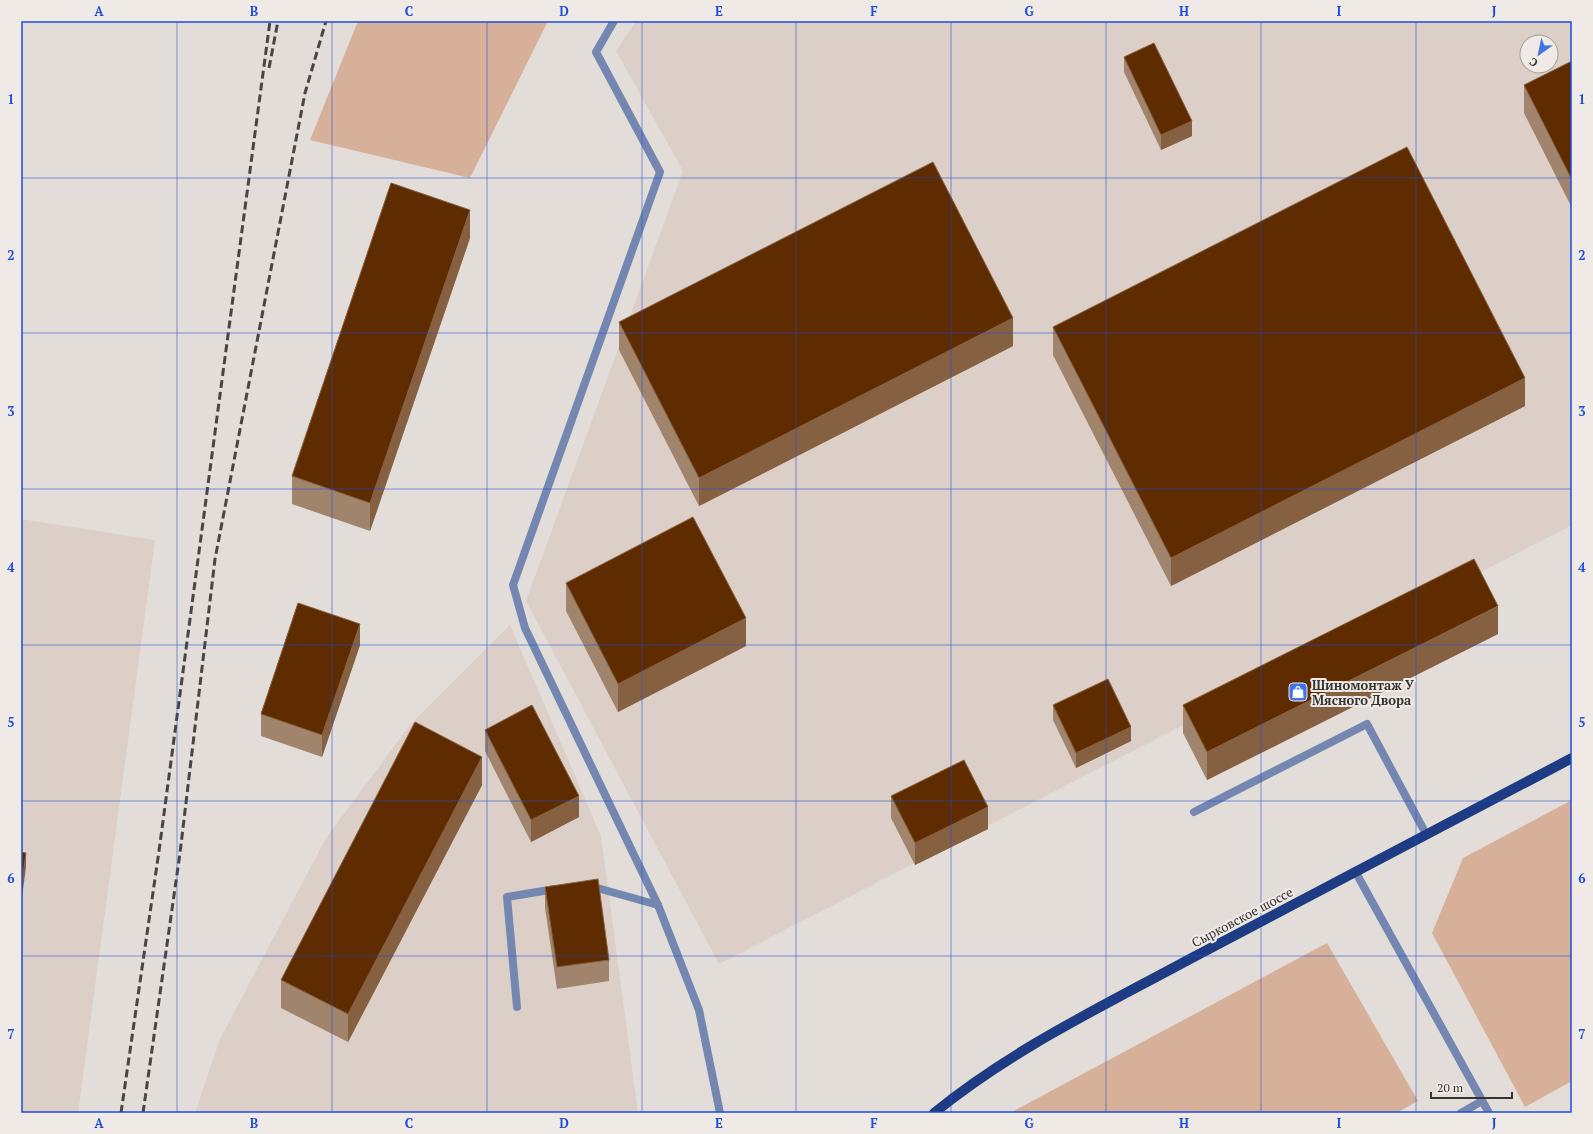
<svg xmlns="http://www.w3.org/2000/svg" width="1593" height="1134" font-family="'PT Serif',serif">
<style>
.built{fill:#dbcfc7;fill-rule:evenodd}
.green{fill:#d6b098}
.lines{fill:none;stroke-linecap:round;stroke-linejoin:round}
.lane{stroke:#7387b1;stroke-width:8}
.primary{stroke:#1d3c84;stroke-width:10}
.rail{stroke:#484544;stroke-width:3;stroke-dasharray:8 4;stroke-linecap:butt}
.wall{fill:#a0846c}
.shaded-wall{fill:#866141}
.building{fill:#5e2c00;stroke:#866141}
.grid{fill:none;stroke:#1d4ed8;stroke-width:1;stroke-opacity:0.55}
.labels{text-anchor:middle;stroke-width:4;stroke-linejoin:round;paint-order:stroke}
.poi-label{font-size:13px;font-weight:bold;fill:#363433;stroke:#f0eae6;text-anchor:start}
.street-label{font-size:13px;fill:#363433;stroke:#f0eae6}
.neatline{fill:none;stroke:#1d4ed8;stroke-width:1.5}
.grid-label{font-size:13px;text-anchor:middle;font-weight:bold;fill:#1d4ed8}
</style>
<rect width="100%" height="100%" fill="#e3ddd9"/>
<g class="built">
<path d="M636 21H1572V525L719 964 526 601 683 171 616 51ZM1527 42H1551V66H1527Z"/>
<polygon points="21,519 155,540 78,1113 21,1113"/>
<polygon points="510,625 601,836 638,1113 195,1113 220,1039 326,838 410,725"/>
</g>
<g class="green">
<polygon points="358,21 548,21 470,178 310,140"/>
<polygon points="1572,800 1572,1081 1525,1107 1432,933 1463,858"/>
<polygon points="1327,943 1418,1101 1396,1113 1010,1113"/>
</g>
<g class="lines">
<g class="lane">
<polyline points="614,21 596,52 660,172 513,585 525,628 658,905 699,1010 720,1113"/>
<polyline points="1194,812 1367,724 1426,834"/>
<polyline points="1355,871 1489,1113"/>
<polyline points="590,886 658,905"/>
<polyline points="517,1007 507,897 555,889"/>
<polyline points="1461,1113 1482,1101"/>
</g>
<path class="primary" d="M934 1113C1011 1050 1101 1007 1188 960 1316 892 1444 825 1572 758"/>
<g class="rail">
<polyline points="269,68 278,21"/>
<polyline points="121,1113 159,851 270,21"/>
<polyline points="143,1113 180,853 215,559 305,93 326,21"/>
</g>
</g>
<g class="wall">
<polygon points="1124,57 1192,136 1161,150 1124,72"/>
<polygon points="1572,61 1572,208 1524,113 1524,85"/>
<polygon points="470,238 370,531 292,504 292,476"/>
<polygon points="619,322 1013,346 699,506 619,350"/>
<polygon points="1053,327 1525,406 1171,586 1053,355"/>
<polygon points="566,583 746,646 618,712 566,611"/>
<polygon points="1498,634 1207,780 1183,733 1183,705"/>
<polygon points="360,645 322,757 261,736 261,714"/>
<polygon points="1053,705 1131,741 1076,768 1053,720"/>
<polygon points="485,730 579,817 531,842 485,751"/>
<polygon points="482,785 348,1042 281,1008 281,980"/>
<polygon points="891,796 988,829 915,865 891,818"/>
<polygon points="545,887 609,960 609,981 557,989 545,908"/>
</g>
<g class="shaded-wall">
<polygon points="1192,121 1192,136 1161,150 1161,135"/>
<polygon points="470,210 470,238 370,531 370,503"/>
<polygon points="1013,318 1013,346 699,506 699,478"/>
<polygon points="1525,378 1525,406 1171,586 1171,558"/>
<polygon points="1498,606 1498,634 1207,780 1207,752"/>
<polygon points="746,618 746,646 618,712 618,684"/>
<polygon points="360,624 360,645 322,757 322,735"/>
<polygon points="1131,727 1131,741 1076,768 1076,753"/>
<polygon points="482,757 482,785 348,1042 348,1014"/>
<polygon points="579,796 579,817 531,842 531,820"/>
<polygon points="988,807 988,829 915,865 915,843"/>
<polygon points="26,853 26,867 21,904 21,889"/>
</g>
<g class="building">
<polygon points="1154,43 1192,121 1161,135 1124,57"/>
<polygon points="1572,61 1572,180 1524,85"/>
<polygon points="1407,147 1525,378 1171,558 1053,327"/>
<polygon points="933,162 1013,318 699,478 619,322"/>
<polygon points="391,183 470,210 370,503 292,476"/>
<polygon points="693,517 746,618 618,684 566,583"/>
<polygon points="1474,559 1498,606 1207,752 1183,705"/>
<polygon points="298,603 360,624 322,735 261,714"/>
<polygon points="1108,679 1131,727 1076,753 1053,705"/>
<polygon points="532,705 579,796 531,820 485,730"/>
<polygon points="415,722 482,757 348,1014 281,980"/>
<polygon points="964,760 988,807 915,843 891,796"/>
<polygon points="21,852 26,853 21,889"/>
<polygon points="598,879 609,960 557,967 545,887"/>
</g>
<path class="grid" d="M177 21V1113M332 21V1113M487 21V1113M642 21V1113M796 21V1113M951 21V1113M1106 21V1113M1261 21V1113M1416 21V1113M21 178H1572M21 333H1572M21 489H1572M21 645H1572M21 801H1572M21 956H1572"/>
<defs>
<symbol id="shop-square" viewBox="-11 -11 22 22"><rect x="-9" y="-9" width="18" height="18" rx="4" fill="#4374e5" stroke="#f0eae6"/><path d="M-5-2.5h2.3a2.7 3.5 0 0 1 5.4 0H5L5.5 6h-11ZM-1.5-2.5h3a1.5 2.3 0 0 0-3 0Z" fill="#fff"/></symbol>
</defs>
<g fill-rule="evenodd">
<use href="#shop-square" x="1287" y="681" width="22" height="22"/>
</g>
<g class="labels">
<g class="poi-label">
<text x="1312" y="690">Шиномонтаж У<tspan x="1312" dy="15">Мясного Двора</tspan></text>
</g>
<g class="street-label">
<text transform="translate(1242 917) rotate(-28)" y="5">Сырковское шоссе</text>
</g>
</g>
<rect width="1593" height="1134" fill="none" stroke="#f0eae6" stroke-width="44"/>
<g transform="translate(1539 54) rotate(213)"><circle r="19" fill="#f0eae6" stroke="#a6a19e"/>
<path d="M0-3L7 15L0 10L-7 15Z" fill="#4374e5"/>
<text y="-6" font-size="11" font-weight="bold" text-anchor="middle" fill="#363433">С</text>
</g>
<path d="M1431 1092v6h81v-6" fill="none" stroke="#363433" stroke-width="2"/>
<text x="1437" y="1092" font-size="12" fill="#363433" stroke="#f0eae6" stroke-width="3" paint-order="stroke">20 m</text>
<rect x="22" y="22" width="1549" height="1090" class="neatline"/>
<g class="grid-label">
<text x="99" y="16">A</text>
<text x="254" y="16">B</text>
<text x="409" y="16">C</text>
<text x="564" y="16">D</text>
<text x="719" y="16">E</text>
<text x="874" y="16">F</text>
<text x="1029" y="16">G</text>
<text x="1184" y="16">H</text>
<text x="1339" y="16">I</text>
<text x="1494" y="16">J</text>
<text x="11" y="104">1</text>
<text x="1582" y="104">1</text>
<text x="11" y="260">2</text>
<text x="1582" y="260">2</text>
<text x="11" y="416">3</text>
<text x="1582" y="416">3</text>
<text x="11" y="572">4</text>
<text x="1582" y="572">4</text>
<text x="11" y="727">5</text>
<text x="1582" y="727">5</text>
<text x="11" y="883">6</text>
<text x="1582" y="883">6</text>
<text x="11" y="1039">7</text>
<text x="1582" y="1039">7</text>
<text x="99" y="1128">A</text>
<text x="254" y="1128">B</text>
<text x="409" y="1128">C</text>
<text x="564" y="1128">D</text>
<text x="719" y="1128">E</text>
<text x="874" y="1128">F</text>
<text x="1029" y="1128">G</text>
<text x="1184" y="1128">H</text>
<text x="1339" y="1128">I</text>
<text x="1494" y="1128">J</text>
</g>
</svg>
